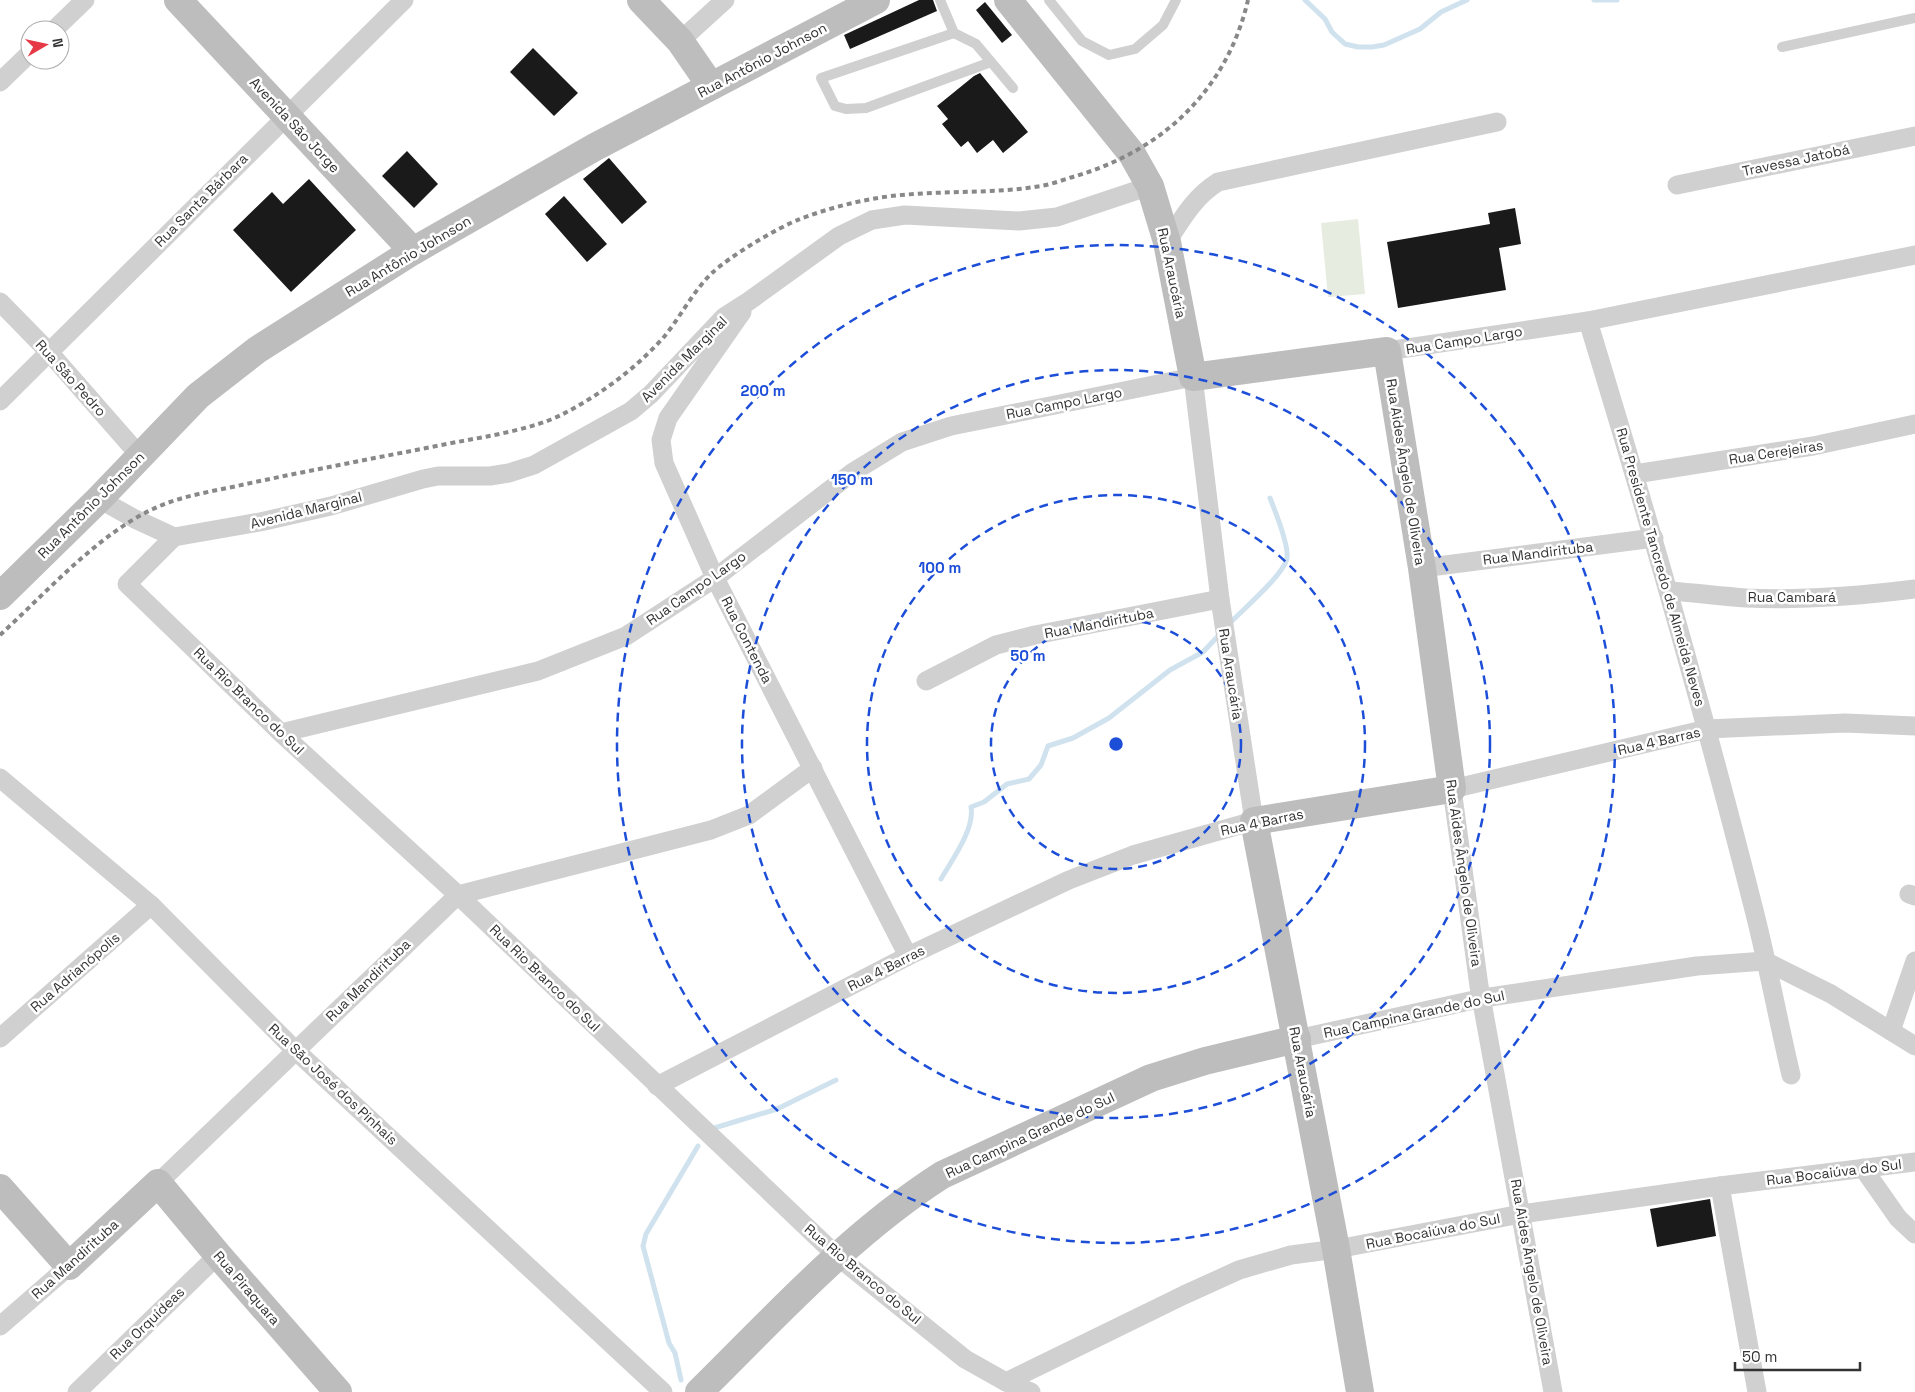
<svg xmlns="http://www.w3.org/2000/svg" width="1915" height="1392" font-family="'Space Grotesk',sans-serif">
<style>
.green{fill:#e6ecdf}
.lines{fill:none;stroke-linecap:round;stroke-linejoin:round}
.stream{stroke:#cfe2ee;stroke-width:5}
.building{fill:#1a1a1a}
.lane{stroke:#d0d0d0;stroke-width:10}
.street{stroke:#d0d0d0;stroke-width:19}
.secondary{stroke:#bdbdbd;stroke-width:28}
.rail{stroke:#888;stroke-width:4;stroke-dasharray:5 4;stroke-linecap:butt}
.ring{fill:none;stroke:#1d4ed8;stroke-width:2.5;stroke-dasharray:9 6}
.labels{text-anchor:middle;stroke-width:5;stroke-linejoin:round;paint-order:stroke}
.street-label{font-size:14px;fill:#333;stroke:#fff}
.centre{fill:#1d4ed8;stroke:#fff;stroke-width:2.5}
.ring-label{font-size:15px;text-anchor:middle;font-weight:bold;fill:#1d4ed8;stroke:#fff;stroke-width:5;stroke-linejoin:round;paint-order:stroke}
</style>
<rect width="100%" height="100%" fill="#fff"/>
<polygon class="green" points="1358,219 1365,294 1328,297 1321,223"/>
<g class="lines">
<g class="stream">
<polyline points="1305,0 1325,19 1332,32 1345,44 1358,47 1372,47 1384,45 1420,29 1441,12 1467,0"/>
<polyline points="1594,0 1617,0"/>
<path d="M1228 625C1241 611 1284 575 1287 558 1289 544 1275 511 1270 498"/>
<path d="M941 879C952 860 975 829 971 807L984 802 1007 784 1029 779 1041 765 1048 746 1073 738 1109 718 1170 670 1203 652 1221 633"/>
<polyline points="711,1129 777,1109 836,1080"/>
<polyline points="681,1380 675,1353 669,1343 643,1246 646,1234 698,1146"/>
</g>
</g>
<g class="building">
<polygon points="919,0 933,0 937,11 850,49 844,35"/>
<polygon points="985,2 1012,35 1002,43 976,10"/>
<polygon points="533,48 578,93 554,116 510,72"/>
<polygon points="980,73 1028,132 1003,153 993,140 977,153 968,141 961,147 942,124 948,119 937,106 974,76"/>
<polygon points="407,151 438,184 414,208 382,176"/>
<polygon points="609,158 647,202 622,224 583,179"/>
<polygon points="309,179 356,230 291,292 233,230 272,192 283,204"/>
<polygon points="564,196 607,244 587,262 545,214"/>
<polygon points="1515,208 1521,244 1499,248 1506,290 1398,308 1387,242 1490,224 1488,213"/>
<polygon points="1710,1199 1716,1236 1657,1247 1650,1209"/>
</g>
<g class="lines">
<g class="lane">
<polyline points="940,0 954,33 976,44 1013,88"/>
<polyline points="1049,0 1082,41 1109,55 1135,49 1163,25 1176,0"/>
<polyline points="954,33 821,78 835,106 846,109 866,108 991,62"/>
<polyline points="1782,47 1915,18"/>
</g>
<g class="street">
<polyline points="54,30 85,0"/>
<polyline points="680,41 725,0"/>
<polyline points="0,82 30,53"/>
<polyline points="1677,185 1915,136"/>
<path d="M1167 242C1182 219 1194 197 1218 182L1497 122"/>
<polyline points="0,302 49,352 140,456"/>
<polyline points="742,312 668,418 661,440 664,463 715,578 908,956"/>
<path d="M1588 321C1648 517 1704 712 1754 910 1768 965 1778 1020 1791 1075"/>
<polyline points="1387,351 1588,321 1915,255"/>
<polyline points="0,401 404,0"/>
<polyline points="1635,474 1813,446 1915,424"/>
<polyline points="99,499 135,519 174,537 260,522 331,506 423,479 438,476 490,476 509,473 534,465 631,411 651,394 724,317 749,301 839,236 872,220 905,215 1019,221 1057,217 1150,186"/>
<polyline points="174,537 127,584 281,733 458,895 837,1256 965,1359 1006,1382 1031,1392"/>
<polyline points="1422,568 1654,538"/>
<path d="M1670 591C1695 593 1721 596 1746 598 1803 601 1859 596 1915 589"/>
<polyline points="926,681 996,645 1035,635 1220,599"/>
<polyline points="281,733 538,671 626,636 715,578 853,472 902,442 951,426 1193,377 1220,599 1254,821 1133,855 1069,880 908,956 657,1086"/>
<polyline points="0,778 151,905 295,1050 663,1392"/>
<polyline points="1909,894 1915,896"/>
<polyline points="1891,1031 1915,961"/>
<polyline points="0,1038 151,905"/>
<polyline points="1297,1039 1483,998 1697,966 1765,961 1831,994 1915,1046"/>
<polyline points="1863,1168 1898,1218 1915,1234"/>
<polyline points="158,1183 458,895 711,830 749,815 813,768"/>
<polyline points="1720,1186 1757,1392"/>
<polyline points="0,1326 69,1266"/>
<polyline points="1006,1382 1184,1295 1239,1270 1291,1255 1337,1249 1521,1214 1720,1186 1915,1162"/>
<polyline points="77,1392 218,1255"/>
<polyline points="1553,1392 1479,986 1452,789 1707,729 1845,723 1915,726"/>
</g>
<g class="secondary">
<polyline points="178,0 413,251"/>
<polyline points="641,0 680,41 711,86"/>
<polyline points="1008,0 1132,154 1150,186 1167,242 1193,377 1387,351 1422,568 1452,789 1254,821 1336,1249 1360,1392"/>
<polyline points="0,596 99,499 198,396 257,350 413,251 595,147 876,0"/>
<polyline points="0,1188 69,1266 158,1183 218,1255 338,1392"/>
<path d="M699 1392C776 1316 850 1234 942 1175L1151 1078 1205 1061 1297 1039"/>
</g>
<path class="rail" d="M0 635C46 593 97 535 153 509 182 495 216 491 246 484 316 469 386 456 457 442 489 436 534 429 563 414 600 395 635 369 663 338 680 318 693 291 712 273 730 256 777 228 800 219 837 205 876 196 915 194 957 191 999 193 1041 186 1053 184 1065 179 1076 176 1163 150 1227 90 1248 0"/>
</g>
<g class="ring">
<circle cx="1116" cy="744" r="125"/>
<circle cx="1116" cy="744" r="249"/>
<circle cx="1116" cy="744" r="374"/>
<circle cx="1116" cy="744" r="499"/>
</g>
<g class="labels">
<g class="street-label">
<text transform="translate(762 60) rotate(-28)" y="5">Rua Antônio Johnson</text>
<text transform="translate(295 125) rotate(47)" y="5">Avenida São Jorge</text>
<text transform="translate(1796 160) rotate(-12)" y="5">Travessa Jatobá</text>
<text transform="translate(201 200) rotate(-45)" y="5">Rua Santa Bárbara</text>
<text transform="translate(408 256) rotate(-31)" y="5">Rua Antônio Johnson</text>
<text transform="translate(1172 273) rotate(78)" y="5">Rua Araucária</text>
<text transform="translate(1464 340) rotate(-9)" y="5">Rua Campo Largo</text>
<text transform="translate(684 359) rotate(-45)" y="5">Avenida Marginal</text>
<text transform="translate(71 378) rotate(48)" y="5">Rua São Pedro</text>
<text transform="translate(1064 403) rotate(-11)" y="5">Rua Campo Largo</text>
<text transform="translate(1776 452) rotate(-9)" y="5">Rua Cerejeiras</text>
<text transform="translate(1406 472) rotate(81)" y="5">Rua Aides Ângelo de Oliveira</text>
<text transform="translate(91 505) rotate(-45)" y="5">Rua Antônio Johnson</text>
<text transform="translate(306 510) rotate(-14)" y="5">Avenida Marginal</text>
<text transform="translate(1538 553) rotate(-7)" y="5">Rua Mandirituba</text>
<text transform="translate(1661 567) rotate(74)" y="5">Rua Presidente Tancredo de Almeida Neves</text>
<text transform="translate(696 588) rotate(-35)" y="5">Rua Campo Largo</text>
<text x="1792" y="602">Rua Cambará</text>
<text transform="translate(1099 623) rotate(-11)" y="5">Rua Mandirituba</text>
<text transform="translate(747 640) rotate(63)" y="5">Rua Contenda</text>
<text transform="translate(1231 674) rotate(81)" y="5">Rua Araucária</text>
<text transform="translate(249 701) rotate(44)" y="5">Rua Rio Branco do Sul</text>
<text transform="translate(1659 741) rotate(-13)" y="5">Rua 4 Barras</text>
<text transform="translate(1262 822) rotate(-12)" y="5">Rua 4 Barras</text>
<text transform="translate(1464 873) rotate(82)" y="5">Rua Aides Ângelo de Oliveira</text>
<text transform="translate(886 968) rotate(-27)" y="5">Rua 4 Barras</text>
<text transform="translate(75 972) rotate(-41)" y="5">Rua Adrianópolis</text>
<text transform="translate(545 978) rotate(44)" y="5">Rua Rio Branco do Sul</text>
<text transform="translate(368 980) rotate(-44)" y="5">Rua Mandirituba</text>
<text transform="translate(1414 1014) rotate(-12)" y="5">Rua Campina Grande do Sul</text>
<text transform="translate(1303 1072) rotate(79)" y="5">Rua Araucária</text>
<text transform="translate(333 1084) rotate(43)" y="5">Rua São José dos Pinhais</text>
<text transform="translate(1030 1135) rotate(-25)" y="5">Rua Campina Grande do Sul</text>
<text transform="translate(1834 1172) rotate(-7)" y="5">Rua Bocaiúva do Sul</text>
<text transform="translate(1433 1231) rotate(-11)" y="5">Rua Bocaiúva do Sul</text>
<text transform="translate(75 1259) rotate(-42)" y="5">Rua Mandirituba</text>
<text transform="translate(1532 1272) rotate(80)" y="5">Rua Aides Ângelo de Oliveira</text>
<text transform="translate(863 1274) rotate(40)" y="5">Rua Rio Branco do Sul</text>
<text transform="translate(247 1288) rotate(49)" y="5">Rua Piraquara</text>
<text transform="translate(147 1323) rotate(-44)" y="5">Rua Orquídeas</text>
</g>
</g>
<circle cx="1116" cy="744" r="8" class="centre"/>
<g class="ring-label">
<text x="763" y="396">200 m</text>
<text x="852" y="485">150 m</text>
<text x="940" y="573">100 m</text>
<text x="1028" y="661">50 m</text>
</g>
<g transform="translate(45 45) rotate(81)"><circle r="24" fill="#ffffff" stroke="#adadad"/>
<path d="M0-4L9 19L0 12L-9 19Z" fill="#e63946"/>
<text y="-8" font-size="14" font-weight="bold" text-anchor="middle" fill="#333333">N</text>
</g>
<path d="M1735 1362v8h125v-8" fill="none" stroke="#333333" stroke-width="2.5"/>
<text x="1742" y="1362" font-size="15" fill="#333333" stroke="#ffffff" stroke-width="4" paint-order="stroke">50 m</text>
</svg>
